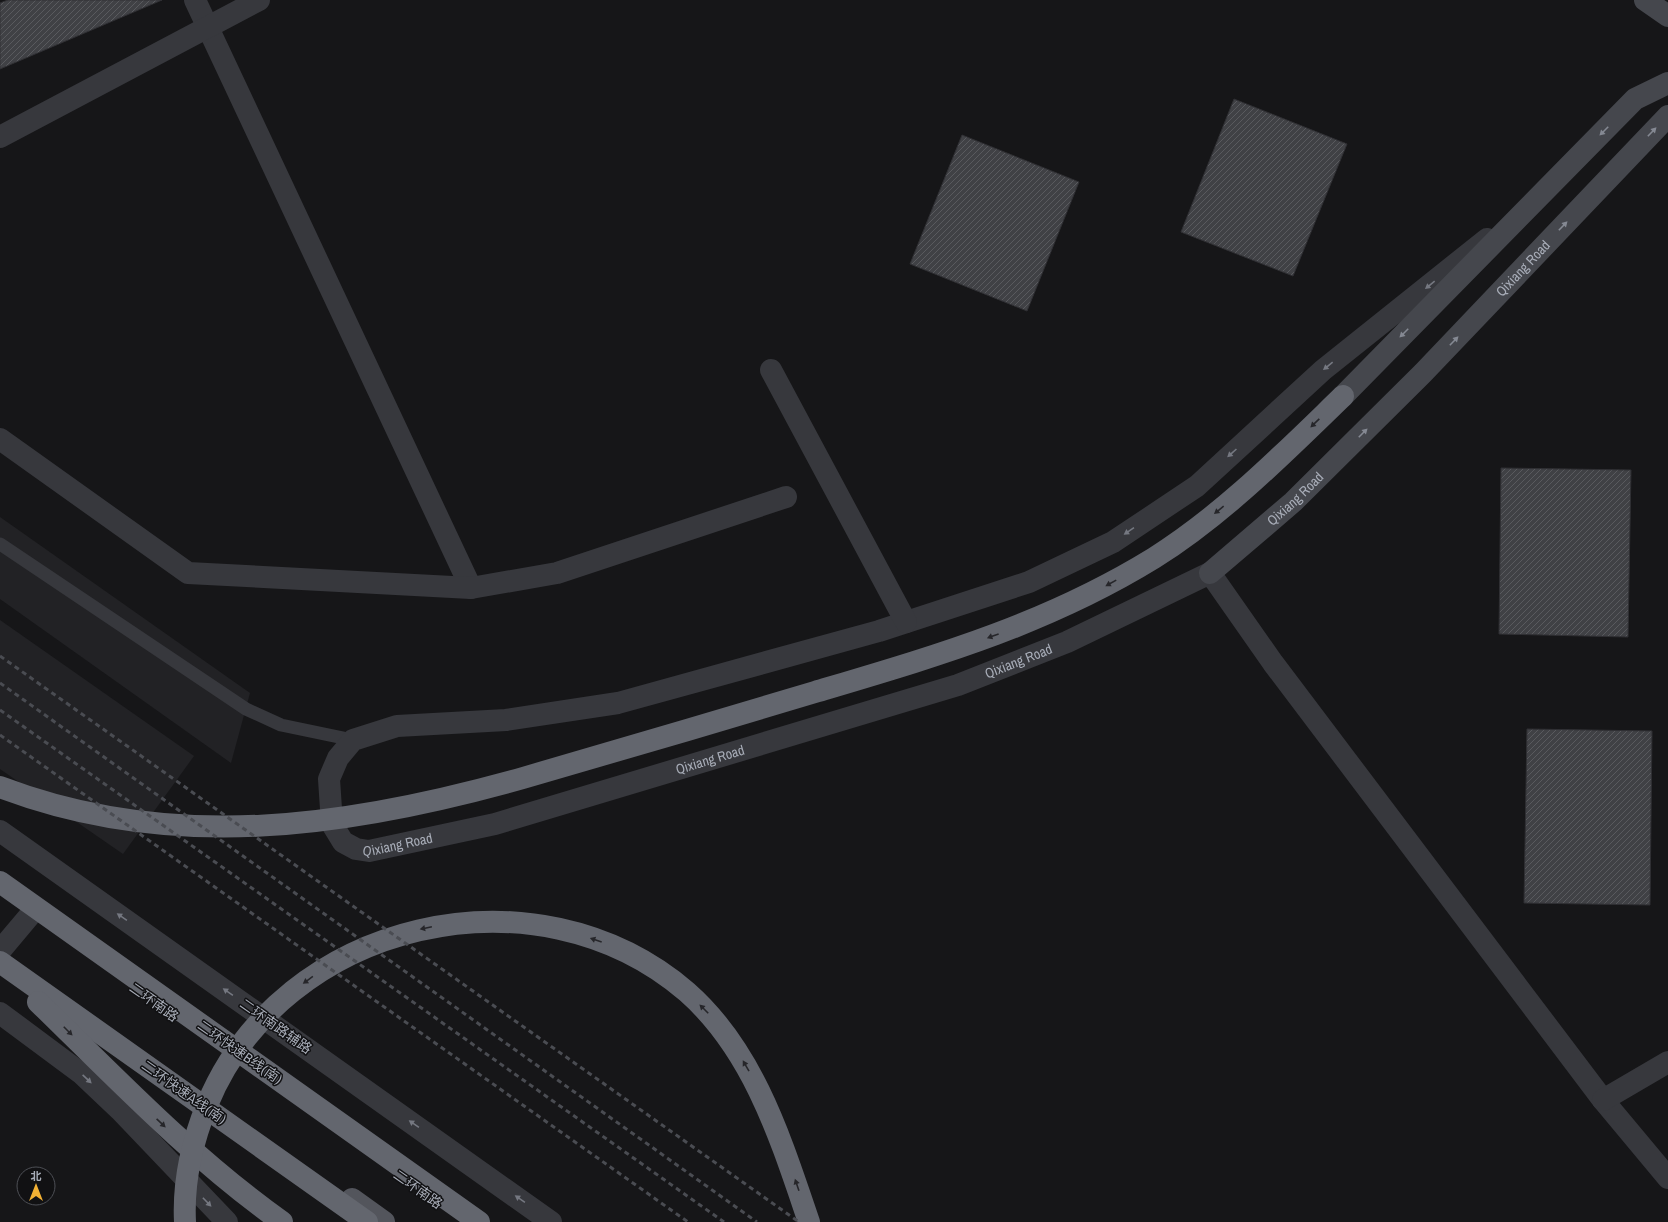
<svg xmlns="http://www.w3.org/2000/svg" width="1668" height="1222" font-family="'Archivo Narrow','Noto Sans SC',sans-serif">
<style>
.built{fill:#222225}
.building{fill:url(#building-hatch);stroke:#303034}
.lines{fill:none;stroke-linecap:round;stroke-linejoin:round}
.lane{stroke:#37383d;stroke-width:13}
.street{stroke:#37383d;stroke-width:22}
.secondary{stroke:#45474d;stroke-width:22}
.primary{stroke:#53555c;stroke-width:22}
.highway{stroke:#63666e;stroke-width:22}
.rail{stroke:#4a4c52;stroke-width:3;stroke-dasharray:5 4;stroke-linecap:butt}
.oneway{fill:#858993}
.oneway2{fill:#757881}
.oneway3{fill:#26262a}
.labels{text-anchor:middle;stroke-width:3;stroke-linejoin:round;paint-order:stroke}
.street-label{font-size:14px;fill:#a8adb8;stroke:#111113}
</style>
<defs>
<pattern id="building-hatch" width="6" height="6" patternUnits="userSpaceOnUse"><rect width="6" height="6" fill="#404145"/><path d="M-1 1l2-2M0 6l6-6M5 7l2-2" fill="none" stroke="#595a5e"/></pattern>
</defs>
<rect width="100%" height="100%" fill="#161618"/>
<g class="built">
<polygon points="0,517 250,693 231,763 0,599"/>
<polygon points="0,620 194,756 123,854 0,769"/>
</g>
<g class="building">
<polygon points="8,0 162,0 0,69 0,3"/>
<polygon points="1234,99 1347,144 1293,276 1181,232"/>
<polygon points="962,135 1079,182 1027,311 910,264"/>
<polygon points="1501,468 1631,470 1628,637 1499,634"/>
<polygon points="1527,729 1652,731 1650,905 1524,903"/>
</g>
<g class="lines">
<polyline class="lane" points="0,544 246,709 281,725 353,740"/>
<g class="street">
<polyline points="195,0 471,588"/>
<polyline points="0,137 259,0"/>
<path id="s1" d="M1487 239 1323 370 1197 486 1113 542 1029 582 879 631 618 703 506 720 397 726 353 740 338 758 329 779 332 824 343 842 356 849 369 851 495 824 958 685 1067 642 1210 573 1273 663 1603 1100 1668 1178"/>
<polyline points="771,370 906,622"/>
<polyline points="0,439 188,573 471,588 557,573 786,497"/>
<polyline points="0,831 551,1222"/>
<polyline points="0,951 31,914"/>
<polyline points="0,1013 82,1074 120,1110 227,1222"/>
<polyline points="1603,1100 1668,1062"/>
</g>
<g class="secondary">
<polyline points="1645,0 1668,16"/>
<polyline points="1343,396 1635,99 1668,83"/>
<path id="s2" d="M1210 573 1293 502 1423 373 1668 116"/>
</g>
<polyline class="primary" points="352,1199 384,1222"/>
<g class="highway">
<path d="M0 787C173 853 349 827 523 778 620 750 718 721 815 692 936 656 1045 625 1154 558 1224 514 1284 453 1343 396"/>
<polyline points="0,882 479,1222"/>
<polyline points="0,962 367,1222"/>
<path d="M38 1002C117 1079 192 1158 282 1222"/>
<path d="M185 1222C183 1182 192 1142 207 1105 283 920 536 862 687 992 754 1051 781 1140 809 1222"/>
</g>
<g class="rail">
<polyline points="0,656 799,1222"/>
<polyline points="0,683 757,1222"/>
<polyline points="0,710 724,1222"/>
<polyline points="0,735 688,1222"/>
</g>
</g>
<defs><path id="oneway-solid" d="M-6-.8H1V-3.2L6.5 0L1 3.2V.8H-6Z"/></defs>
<g class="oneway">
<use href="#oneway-solid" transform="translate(1604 131) rotate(135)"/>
<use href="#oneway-solid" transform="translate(1652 132) rotate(-46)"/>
<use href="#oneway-solid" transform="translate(1563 226) rotate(-46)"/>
<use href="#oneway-solid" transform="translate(1404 333) rotate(135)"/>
<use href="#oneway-solid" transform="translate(1454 341) rotate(-46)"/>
<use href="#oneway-solid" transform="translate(1363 433) rotate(-45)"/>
</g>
<g class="oneway2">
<use href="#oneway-solid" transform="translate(1430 285) rotate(141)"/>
<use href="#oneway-solid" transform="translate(1328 366) rotate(141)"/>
<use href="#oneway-solid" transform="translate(1232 453) rotate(138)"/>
<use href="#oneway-solid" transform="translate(1129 531) rotate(146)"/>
<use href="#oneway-solid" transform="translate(122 917) rotate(-145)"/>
<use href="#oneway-solid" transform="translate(228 992) rotate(-145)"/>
<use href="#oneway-solid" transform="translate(87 1079) rotate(43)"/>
<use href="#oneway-solid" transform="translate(414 1124) rotate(-145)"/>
<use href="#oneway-solid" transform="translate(520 1199) rotate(-145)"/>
<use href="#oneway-solid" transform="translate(207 1202) rotate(46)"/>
</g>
<g class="oneway3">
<use href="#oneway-solid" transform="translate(1315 423) rotate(136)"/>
<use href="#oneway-solid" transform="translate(1219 510) rotate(141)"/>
<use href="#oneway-solid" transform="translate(1111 583) rotate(151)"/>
<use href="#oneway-solid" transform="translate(993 636) rotate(160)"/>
<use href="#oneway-solid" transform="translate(426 928) rotate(168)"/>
<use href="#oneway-solid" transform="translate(596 940) rotate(-161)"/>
<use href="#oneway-solid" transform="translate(308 980) rotate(144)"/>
<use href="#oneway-solid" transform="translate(704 1009) rotate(-135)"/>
<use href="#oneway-solid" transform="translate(68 1031) rotate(45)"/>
<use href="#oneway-solid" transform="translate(746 1066) rotate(-120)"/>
<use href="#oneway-solid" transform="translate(161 1123) rotate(43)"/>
<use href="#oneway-solid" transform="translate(797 1185) rotate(-109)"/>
</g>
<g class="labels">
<g class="street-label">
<text dy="5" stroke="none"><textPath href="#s2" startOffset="437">Qixiang Road</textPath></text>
<text dy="5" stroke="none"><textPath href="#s2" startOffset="113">Qixiang Road</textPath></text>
<text dy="5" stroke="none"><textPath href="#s1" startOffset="2090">Qixiang Road</textPath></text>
<text dy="5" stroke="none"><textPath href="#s1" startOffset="1766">Qixiang Road</textPath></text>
<text dy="5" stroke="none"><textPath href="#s1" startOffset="1442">Qixiang Road</textPath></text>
<text transform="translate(154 1002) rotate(35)" y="5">二环南路</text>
<text transform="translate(276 1026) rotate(35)" y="5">二环南路辅路</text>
<text transform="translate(240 1052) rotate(35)" y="5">二环快速B线(南)</text>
<text transform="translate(184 1092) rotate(35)" y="5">二环快速A线(南)</text>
<text transform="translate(418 1189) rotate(35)" y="5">二环南路</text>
</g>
</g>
<g transform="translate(36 1186)"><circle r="19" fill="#111113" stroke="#4d4f55"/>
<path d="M0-3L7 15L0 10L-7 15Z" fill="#f2b134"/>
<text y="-6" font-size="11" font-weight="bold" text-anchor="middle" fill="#a8adb8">北</text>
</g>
</svg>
